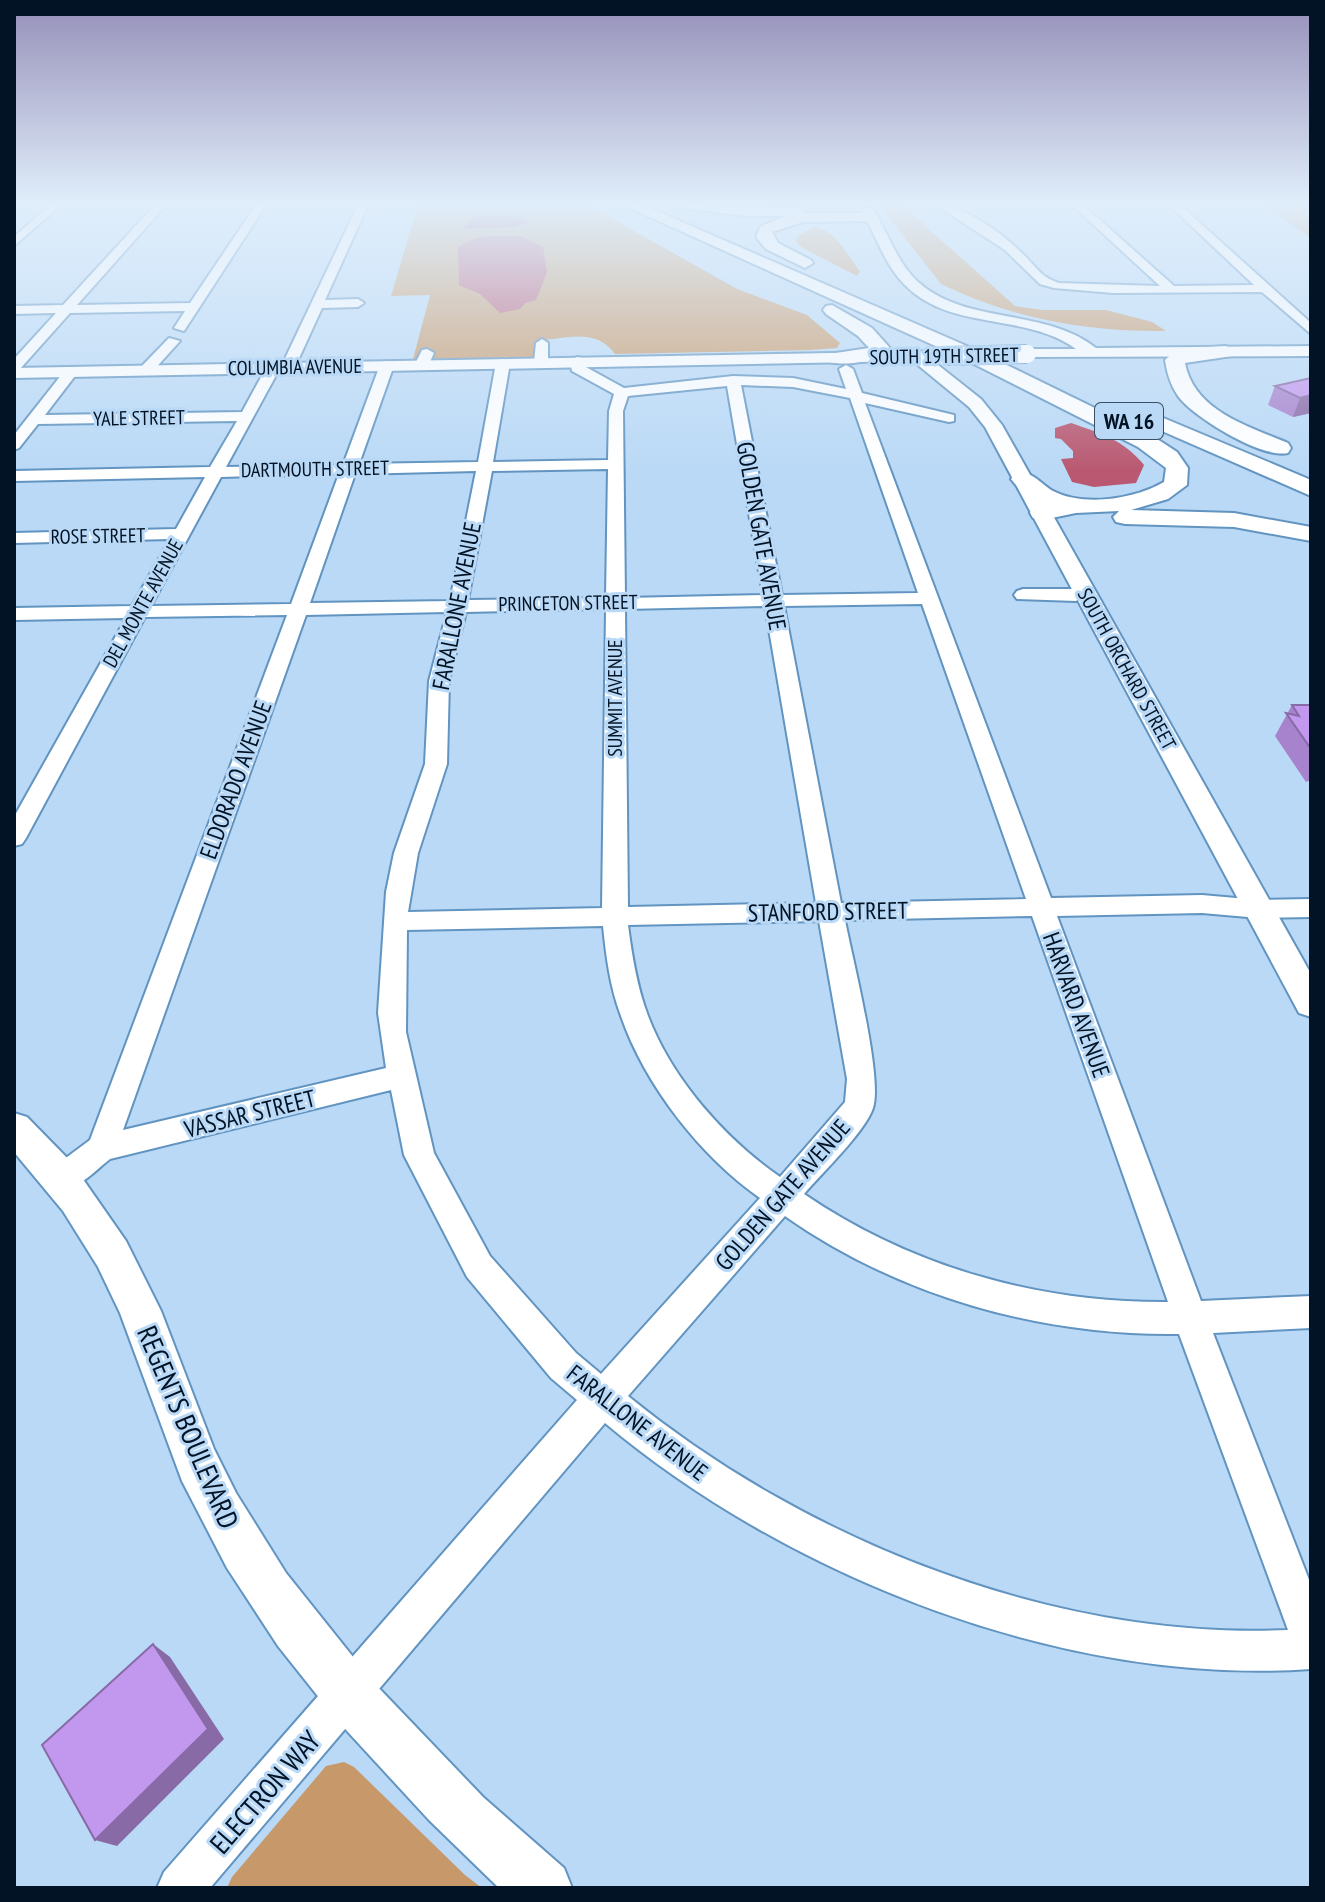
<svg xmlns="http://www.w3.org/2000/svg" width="1325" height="1902" font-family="'PT Sans Narrow',sans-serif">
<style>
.green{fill:#c7996a}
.water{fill:#b95870}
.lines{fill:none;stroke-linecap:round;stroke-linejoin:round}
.minor-casing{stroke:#6194c0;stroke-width:4}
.major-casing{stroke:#6194c0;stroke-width:4}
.highway-casing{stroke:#6194c0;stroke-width:4}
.minor{fill:#fff;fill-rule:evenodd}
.major{fill:#fff;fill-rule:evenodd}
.highway{fill:#fff;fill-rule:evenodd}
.major-bridge-casing{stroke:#6194c0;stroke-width:20;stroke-linecap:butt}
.major-bridge{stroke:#fff;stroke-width:18}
.wall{fill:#a783cd}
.shaded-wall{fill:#886aa7}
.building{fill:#c298ee;stroke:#886aa7;stroke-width:2}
.labels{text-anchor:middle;stroke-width:6;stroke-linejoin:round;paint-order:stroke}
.far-street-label{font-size:20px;fill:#011324;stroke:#bad9f6}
.shield{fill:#bad9f6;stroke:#384e63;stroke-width:2}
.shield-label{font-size:22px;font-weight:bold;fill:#011324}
.street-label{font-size:24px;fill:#011324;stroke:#bad9f6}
.near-street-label{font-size:28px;fill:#011324;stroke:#bad9f6}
</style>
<rect width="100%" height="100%" fill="#bad9f6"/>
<g class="green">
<path d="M418 205H588L737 289 807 315 840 343 837 348 810 350 615 354C597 328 566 338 538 341V357L413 359 430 295 391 296Z"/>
<path d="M879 205H902L1015 306 1042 310H1106L1152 322 1166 331C1085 332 1014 319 941 284Z"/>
<polygon points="1263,205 1311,205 1311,238"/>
<path d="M814 227C835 229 849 257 860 272L857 276 801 247 796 241 799 235Z"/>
<polygon points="344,1762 354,1767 465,1875 482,1888 227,1888 232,1877 326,1766"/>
</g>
<g class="water">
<polygon points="487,215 522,217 529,222 515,227 462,229 475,217"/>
<polygon points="488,236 521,236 543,247 547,272 536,300 525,303 520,309 500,313 480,294 459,285 458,247 475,238"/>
<path d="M1071 423C1100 433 1124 440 1144 465L1136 483 1094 487 1072 482 1061 459 1073 458V451L1061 439 1055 438V428Z"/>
</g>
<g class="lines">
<defs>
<g id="minor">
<polygon points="50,205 61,205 14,246 14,237"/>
<polygon points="155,205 166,205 77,305 190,303 256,205 266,205 184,331 174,328 185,311 70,313 19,370 14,371 14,359 56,313 14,314 14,306 63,305"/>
<polygon points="358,205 368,205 325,300 358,299 364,303 358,307 322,308 295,367 283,370 281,367"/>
<path d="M936 205C965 205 1004 235 1024 255 1036 267 1042 278 1059 283L1160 286 1072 205H1083L1174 286 1254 285 1169 205H1180L1311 323V334L1262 292 1113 293 1054 288 1040 284 1005 250Z"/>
<polygon points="169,338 180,341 151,373 141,373 141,367"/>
<polygon points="542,339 548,343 548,362 541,366 534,362 536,343"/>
<polygon points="427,349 434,353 429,364 417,367 415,364 422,350"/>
<path d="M577 357 582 358 584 366 624 388 733 376 793 378 846 389 839 369 846 365 853 369 862 393 954 415V421L949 422 865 403 1051 898 1202 895 1259 900 1311 899V917L1259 918 1202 913 1057 916 1201 1301 1311 1296V1328L1213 1333 1311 1585V1669C1067 1686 791 1579 605 1423L210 1888H157L164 1872 577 1400 551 1378 467 1277 404 1155 391 1090 110 1159C93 1172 74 1196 51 1187L47 1178 51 1169 90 1140 287 615 145 617 26 838 22 844 14 846V817L126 618 14 620V608L132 606 170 539 14 543V533L176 529 205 477 14 481V471L210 467 237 421 38 424 19 448 14 450V435L66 369 78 372 45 415 242 412 266 368 273 364 280 368 226 467 343 465 380 365 387 361 394 365 359 464 478 462 496 363 503 359 510 363 493 462 608 460 609 411 614 394 572 371 570 361ZM741 385 793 387 850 398 918 593 782 595ZM727 386 763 595 625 598 623 411 628 396ZM608 469 606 598 468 600 492 471ZM476 471 450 601 310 603 355 474ZM339 474 291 604 151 606 221 477ZM922 604 1026 899 841 903 784 606ZM765 606 816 903 628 907 625 609ZM606 609 602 908 408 912 418 853 447 764 449 681 466 612ZM447 612 429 681 425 764 394 853 386 892 378 1013 386 1068 123 1130 306 615ZM1032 916 1168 1302C1038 1303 911 1267 804 1194 822 1173 865 1132 873 1108 883 1078 852 957 845 920ZM819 921 847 1079 845 1102 780 1177C725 1139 672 1079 648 1016 637 987 632 956 628 925ZM603 926C606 956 610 987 621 1016 645 1085 700 1156 760 1198L601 1374 576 1353 490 1256 434 1153 406 1032 407 930ZM785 1216C899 1296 1040 1336 1179 1334L1288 1630C1055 1640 807 1542 628 1396Z"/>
<polygon points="1023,589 1076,589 1085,595 1076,601 1017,599 1014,595 1017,591"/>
</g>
<g id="major">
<path d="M864 208H872C888 232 897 263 918 282 968 326 1044 307 1096 348L1311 346V356L1021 357V351L1027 349H1076C1026 312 951 332 905 285 885 265 876 236 862 211Z"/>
<polygon points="946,351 954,356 952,359 933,361 981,399 1002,425 1311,974 1311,1017 1299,1013 985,427 969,407 913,361 14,378 14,368"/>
<polygon points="14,1113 27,1117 71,1162 126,1241 161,1311 214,1449 236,1493 286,1573 373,1682 483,1797 564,1868 572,1888 499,1888 429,1820 336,1719 278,1646 227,1568 182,1481 120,1313 98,1267 63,1211 14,1152"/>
</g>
<g id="highway">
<path d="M623 205H643L976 350 1154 437 1177 452 1188 468 1187 485 1168 499 1131 510 1234 513 1311 527V541L1234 527 1125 524 1116 522 1113 517 1119 511 1076 513 1042 520 1033 518 1030 513 1033 508 1047 504C1034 501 1019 490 1011 479L1015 474C1033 470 1039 483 1053 491 1084 507 1135 499 1164 482L1166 468 1138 447 962 358Z"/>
<polygon points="682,205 798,208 805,213 872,213 879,217 872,221 803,222 772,232 778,243 811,260 813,263 805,268 766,249 756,237 760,227 785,216 748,216 689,209"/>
<path d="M832 305 872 328 890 348C878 362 847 366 829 362L826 358 829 354 869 348 858 336 826 314 823 310 826 306Z"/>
<path d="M1225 346 1232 348 1235 352 1232 356 1185 363C1194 411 1248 426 1288 443L1291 448 1288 453C1262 459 1193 417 1178 396 1170 384 1167 373 1165 360 1179 346 1206 348 1225 346Z"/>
<polygon points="1130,404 1311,480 1311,496 1123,414 1119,410"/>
</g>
</defs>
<use href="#minor" class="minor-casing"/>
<use href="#major" class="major-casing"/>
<use href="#highway" class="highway-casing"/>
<use href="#minor" class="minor"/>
<use href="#major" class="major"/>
<use href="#highway" class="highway"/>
<defs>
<polyline id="major-bridge" points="946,356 1027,354"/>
</defs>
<use href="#major-bridge" class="major-bridge-casing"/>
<use href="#major-bridge" class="major-bridge"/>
</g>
<g class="wall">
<polygon points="1311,378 1311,413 1293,417 1268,405 1275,386"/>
<polygon points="1292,705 1311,705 1311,780 1306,782 1275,736"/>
</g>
<g class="shaded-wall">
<polygon points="1311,395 1311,413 1293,417 1300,398"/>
<polygon points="153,1644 170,1657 224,1739 117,1846 95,1840"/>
</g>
<g class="building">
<polygon points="1311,378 1311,395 1300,398 1275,386"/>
<polygon points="1292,705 1311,705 1311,749 1286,713 1299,716"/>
<polygon points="153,1644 208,1729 95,1840 42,1745"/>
</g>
<linearGradient id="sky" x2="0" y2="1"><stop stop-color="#958fb8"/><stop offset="0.43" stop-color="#e0eefb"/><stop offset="1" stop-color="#e0eefb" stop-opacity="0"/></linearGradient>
<rect width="1325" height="472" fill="url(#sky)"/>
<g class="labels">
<g class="far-street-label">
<text transform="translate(944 356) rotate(-1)" y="7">SOUTH 19TH STREET</text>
<text transform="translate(295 367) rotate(-1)" y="7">COLUMBIA AVENUE</text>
<text transform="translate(139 418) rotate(-1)" y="7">YALE STREET</text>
<text transform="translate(315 469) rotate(-1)" y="7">DARTMOUTH STREET</text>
<text transform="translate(98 536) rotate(-1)" y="7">ROSE STREET</text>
<text transform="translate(143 603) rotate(-61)" y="7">DEL MONTE AVENUE</text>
<text transform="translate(568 603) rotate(-1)" y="7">PRINCETON STREET</text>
<text transform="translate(1127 669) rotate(61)" y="7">SOUTH ORCHARD STREET</text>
<text transform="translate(615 698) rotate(-90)" y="7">SUMMIT AVENUE</text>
</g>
<rect class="shield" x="1095" y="403" width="68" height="36" rx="6"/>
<g class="shield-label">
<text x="1129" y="429">WA 16</text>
</g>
<g class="street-label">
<text transform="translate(761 536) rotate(80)" y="8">GOLDEN GATE AVENUE</text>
<text transform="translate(457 606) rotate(-79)" y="8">FARALLONE AVENUE</text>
<text transform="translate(236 780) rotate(-70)" y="8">ELDORADO AVENUE</text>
<text transform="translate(828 912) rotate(-1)" y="8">STANFORD STREET</text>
<text transform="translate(1076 1005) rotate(70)" y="8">HARVARD AVENUE</text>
<text transform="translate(250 1114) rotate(-14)" y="8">VASSAR STREET</text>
<text transform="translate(783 1195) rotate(-49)" y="8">GOLDEN GATE AVENUE</text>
<text transform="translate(637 1423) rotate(38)" y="8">FARALLONE AVENUE</text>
</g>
<g class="near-street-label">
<text transform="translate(188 1427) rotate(67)" y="10">REGENTS BOULEVARD</text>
<text transform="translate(265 1792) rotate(-49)" y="10">ELECTRON WAY</text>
</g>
</g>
<rect width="1325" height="1902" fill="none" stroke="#011324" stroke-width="32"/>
</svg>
